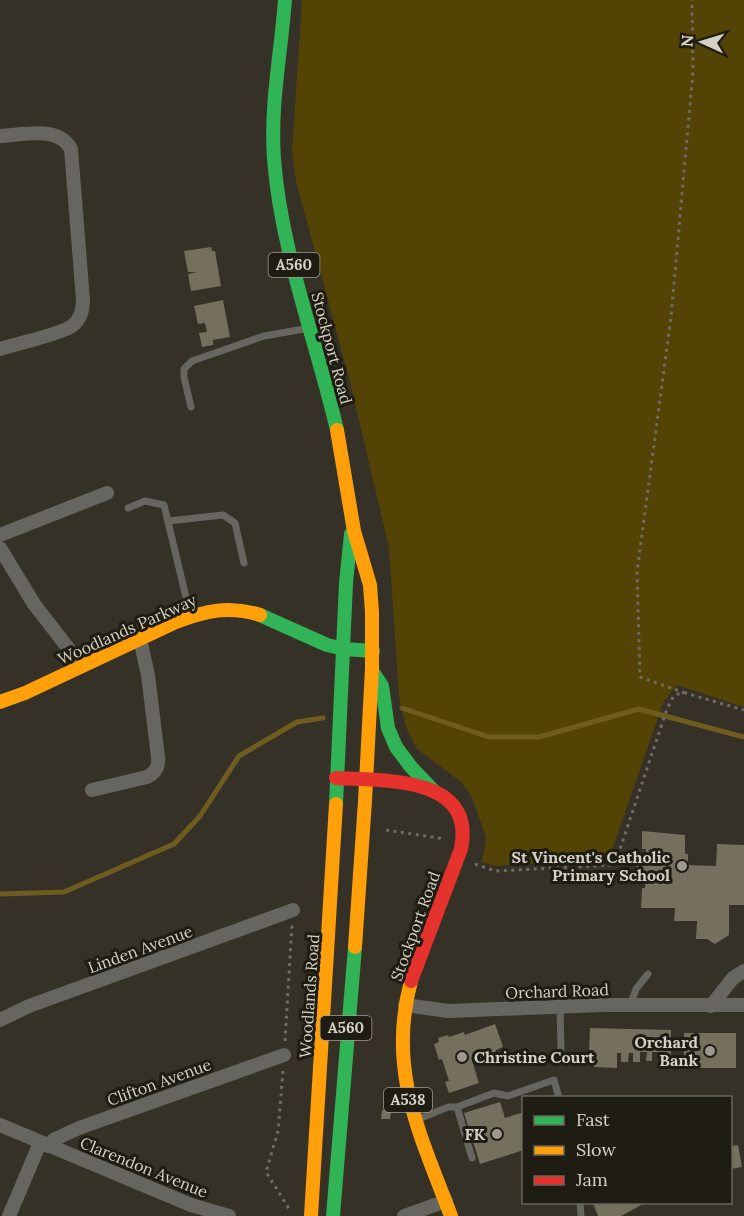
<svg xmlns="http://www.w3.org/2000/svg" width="744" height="1216" font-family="Lora,serif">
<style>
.green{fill:#534305}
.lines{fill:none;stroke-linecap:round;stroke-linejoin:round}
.stream{stroke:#6f5d20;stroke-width:5}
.building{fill:#756f5e}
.path{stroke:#6e6c67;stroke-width:3;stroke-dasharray:3 4.5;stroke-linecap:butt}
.lane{stroke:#666560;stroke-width:7}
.street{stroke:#666560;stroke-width:14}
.fast{stroke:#30b455;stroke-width:14}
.slow{stroke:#ff9f0a;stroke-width:14}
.jam{stroke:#e5322d;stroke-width:14}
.poi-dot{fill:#9d998d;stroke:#1f1c13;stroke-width:2}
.labels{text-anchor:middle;stroke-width:6;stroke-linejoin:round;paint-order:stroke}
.shield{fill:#1f1c13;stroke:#9e9b90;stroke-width:1.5}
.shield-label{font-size:15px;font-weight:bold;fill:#d5d1c5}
.street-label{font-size:16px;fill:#d5d1c5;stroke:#1f1c13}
.poi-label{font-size:16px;font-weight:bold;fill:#d5d1c5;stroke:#1f1c13;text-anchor:end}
</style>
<rect width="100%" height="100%" fill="#353126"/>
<polygon class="green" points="302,0 744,0 744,707 677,685 663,703 609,859 495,866 482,862 486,837 471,795 460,781 417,749 406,727 399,696 389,548 350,382 296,181 292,151"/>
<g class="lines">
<g class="stream">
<polyline points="402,708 489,737 539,737 639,709 744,737"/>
<polyline points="0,894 64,892 174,844 200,816 239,756 297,722 323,718"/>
</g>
</g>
<g class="building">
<polygon points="211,247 212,251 215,251 221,286 191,291 188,274 197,272 188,272 184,251"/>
<polygon points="223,300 230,337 213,340 213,345 202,347 199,333 207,332 205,323 198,324 194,306"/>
<polygon points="642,831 685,835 685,854 688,854 688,865 716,866 717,844 744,845 744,905 729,905 729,935 715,944 707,939 696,939 697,921 674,921 675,908 641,908 642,888 645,888 645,879 636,879 636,866 645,866 646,849 642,849"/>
<polygon points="495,1024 503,1047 496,1050 495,1054 472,1061 479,1083 449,1093 445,1082 449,1081 442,1059 439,1060 434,1044 439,1042 438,1038 448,1035 449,1037 464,1032 465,1035"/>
<polygon points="590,1028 671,1030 671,1061 658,1061 659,1052 652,1052 652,1061 646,1061 647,1052 640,1052 640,1062 633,1062 633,1053 629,1053 628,1062 621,1062 621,1053 617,1053 617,1068 594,1067 595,1053 589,1052"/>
<rect x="684" y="1033" width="52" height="35"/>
<polygon points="500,1102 505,1118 524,1112 524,1150 480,1164 464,1113"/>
<polygon points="382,1110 391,1111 390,1119 381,1119"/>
<polygon points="738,1145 742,1167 730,1169 730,1146"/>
<polygon points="593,1203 645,1203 621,1216 598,1216"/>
</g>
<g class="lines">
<g class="path">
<polyline points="685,693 640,677 637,572 671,317 693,71 692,0"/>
<polyline points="386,830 445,839"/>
<polyline points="475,864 495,871 613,865 616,861 667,709 673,697 678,694 685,693 744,710"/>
<polyline points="285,1041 292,925"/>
<polyline points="283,1071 278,1131 266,1172 291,1212"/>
</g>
<g class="lane">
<polyline points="191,407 184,377 184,369 192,361 264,336 304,329"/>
<polyline points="128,508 145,501 164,505 190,614"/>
<polyline points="168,521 223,515 235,523 244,563"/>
<polyline points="630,1006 636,989 648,974"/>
<polyline points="560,1007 561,1049"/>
<polyline points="457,1107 472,1158"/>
<polyline points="419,1119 448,1107 457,1107 494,1093 508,1096 554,1080 559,1098"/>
<polyline points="580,1202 581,1216"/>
</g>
<g class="street">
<path d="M0 136C23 135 58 125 71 149L83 300C83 310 80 320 72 326 61 334 16 344 0 349"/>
<polyline points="0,535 107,493"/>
<polyline points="0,548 34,604 82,666"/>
<path d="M92 790 147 777C155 773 159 767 158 757L148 675 140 639"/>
<polyline points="405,1005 448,1011 603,1005 744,1005"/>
<polyline points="711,1006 733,978 744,971"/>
<polyline points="0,1020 29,1006 293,910"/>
<polyline points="0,1125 191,1205 229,1216"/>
<polyline points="48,1146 55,1139 79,1128 284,1055"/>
<polyline points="9,1216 40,1143"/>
<polyline points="404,1216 446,1201"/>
</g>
<g class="fast">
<path d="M285 0C281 53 270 106 274 159 281 251 316 340 337 430"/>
<polyline points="260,615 327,645 344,649 373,651"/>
<polyline points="372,671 382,686 388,728 396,747 411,767 433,790"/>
<polyline points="336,804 346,583 351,534"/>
<polyline points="333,1216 355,947"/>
</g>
<g class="slow">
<polyline points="337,430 354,531 370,585 372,612 372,668 365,801 355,947"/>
<path d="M0 702 25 693 176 622C205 611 229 605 260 615"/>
<path d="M411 981C387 1070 420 1134 451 1216"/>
<polyline points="311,1216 336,804"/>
</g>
<path class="jam" d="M336 778C383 781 476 775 461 849L411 981"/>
</g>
<g class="poi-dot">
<circle cx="682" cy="866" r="6"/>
<circle cx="710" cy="1051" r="6"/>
<circle cx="462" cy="1057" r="6"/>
<circle cx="497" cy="1134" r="6"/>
</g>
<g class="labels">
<g class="shield">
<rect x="268.5" y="253" width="51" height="24" rx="4.5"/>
<rect x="320.5" y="1016" width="51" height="24" rx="4.5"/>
<rect x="384" y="1088" width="48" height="24" rx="4.5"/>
</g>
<g class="shield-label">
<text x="294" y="270">A560</text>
<text x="346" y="1033">A560</text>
<text x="408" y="1105">A538</text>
</g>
<g class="street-label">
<text transform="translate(332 348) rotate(75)" y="6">Stockport Road</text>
<text transform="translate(127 629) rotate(-24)" y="6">Woodlands Parkway</text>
<text transform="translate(415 926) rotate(-70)" y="6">Stockport Road</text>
<text transform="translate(140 949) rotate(-20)" y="6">Linden Avenue</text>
<text transform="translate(557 991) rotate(-2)" y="6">Orchard Road</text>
<text transform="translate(309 996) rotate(-86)" y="6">Woodlands Road</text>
<text transform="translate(159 1082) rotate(-20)" y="6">Clifton Avenue</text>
<text transform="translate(144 1167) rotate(22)" y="6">Clarendon Avenue</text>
</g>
<g class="poi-label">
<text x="670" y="863">St Vincent's Catholic<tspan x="670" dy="18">Primary School</tspan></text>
<text x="698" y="1048">Orchard<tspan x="698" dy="18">Bank</tspan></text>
<text x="474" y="1063" text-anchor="start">Christine Court</text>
<text x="485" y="1140">FK</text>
</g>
</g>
<rect x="522" y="1096" width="210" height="108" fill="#1f1c13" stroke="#68645a" stroke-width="1.5"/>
<rect x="534" y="1116" width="30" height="9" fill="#30b455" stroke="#68645a" stroke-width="1.5"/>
<text x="576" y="1126" font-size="18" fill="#d5d1c5">Fast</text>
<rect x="534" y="1146" width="30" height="9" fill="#ff9f0a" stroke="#68645a" stroke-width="1.5"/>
<text x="576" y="1156" font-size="18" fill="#d5d1c5">Slow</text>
<rect x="534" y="1176" width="30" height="9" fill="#e5322d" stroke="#68645a" stroke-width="1.5"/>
<text x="576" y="1186" font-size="18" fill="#d5d1c5">Jam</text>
<g transform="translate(702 42) rotate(274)" stroke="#1f1c13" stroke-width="4.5" paint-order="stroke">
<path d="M0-4.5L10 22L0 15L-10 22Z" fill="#d5d1c5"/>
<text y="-9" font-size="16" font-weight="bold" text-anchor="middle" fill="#d5d1c5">N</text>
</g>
</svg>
